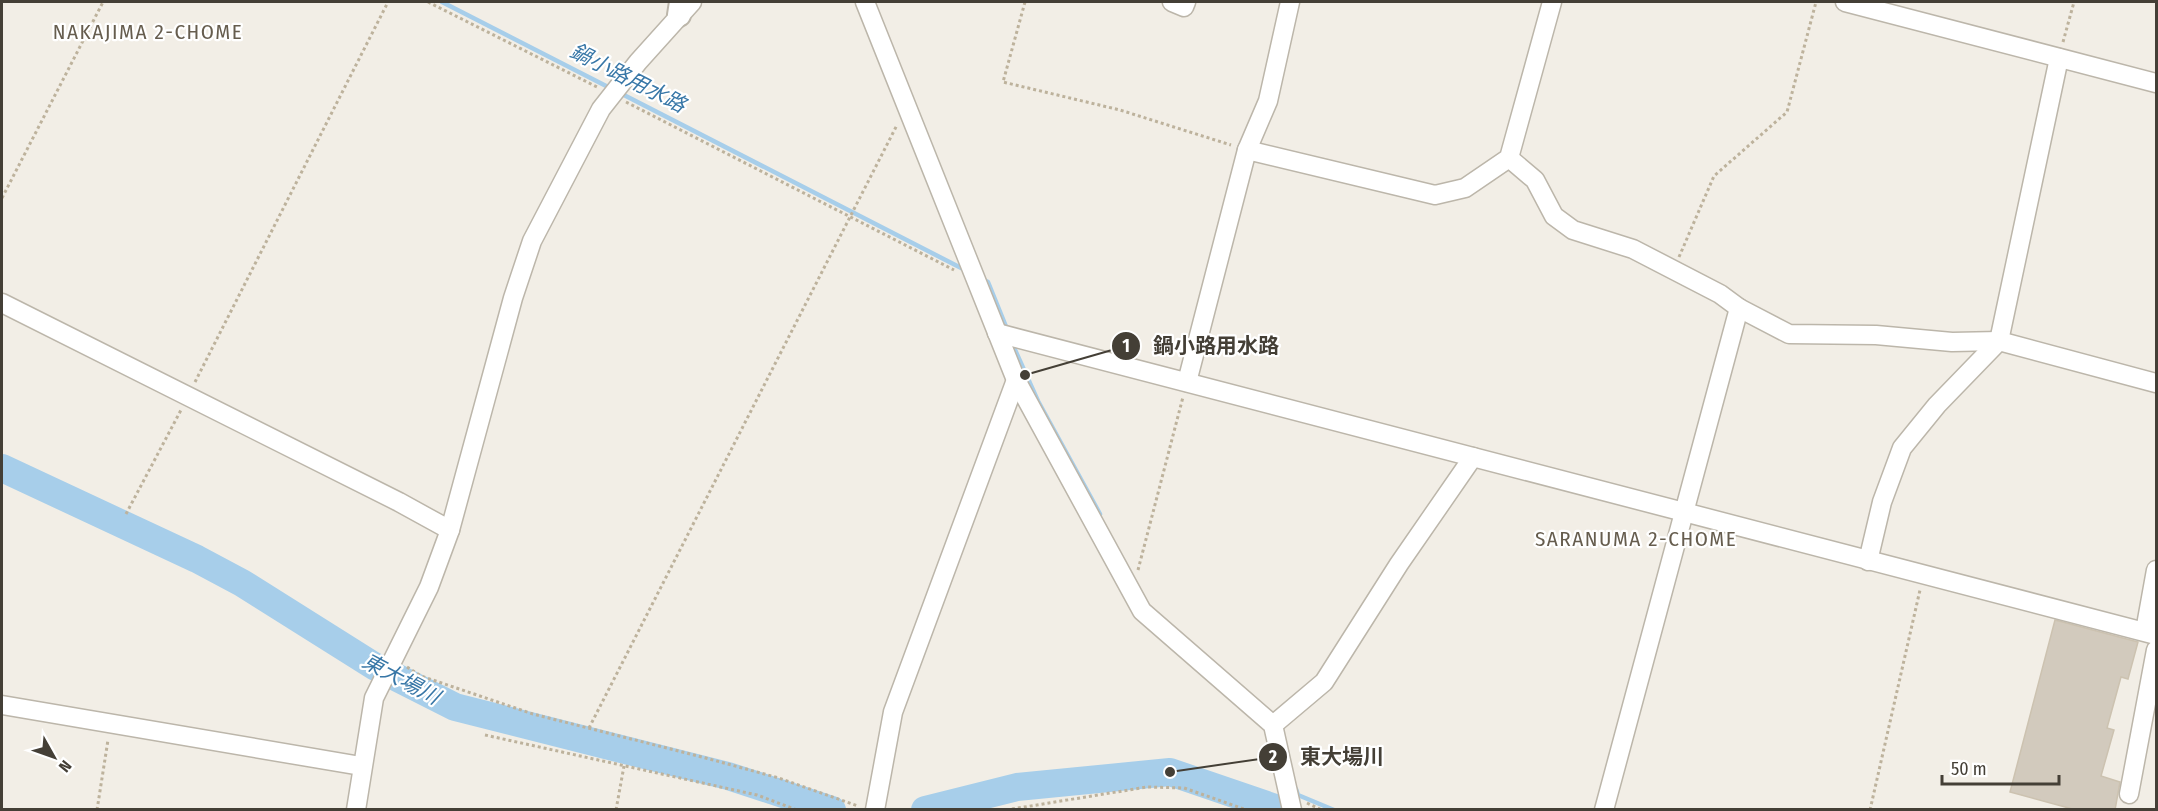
<svg xmlns="http://www.w3.org/2000/svg" width="2158" height="811" font-family="'Fira Sans Condensed','Noto Sans JP',sans-serif">
<style>
.lines{fill:none;stroke-linecap:round;stroke-linejoin:round}
.stream{stroke:#a7ceea;stroke-width:4.5}
.river{stroke:#a7ceea;stroke-width:28}
.building{fill:#d2cabd;stroke:#ccc2b0;stroke-width:1.5}
.minor-casing{stroke:#bcb6aa;stroke-width:21}
.tertiary-casing{stroke:#bcb6aa;stroke-width:26}
.path{stroke:#bdb29c;stroke-width:3;stroke-dasharray:3 3;stroke-linecap:butt}
.minor{stroke:#fff;stroke-width:18}
.tertiary{stroke:#fff;stroke-width:22}
.labels{text-anchor:middle;stroke-width:4.5;stroke-linejoin:round;paint-order:stroke}
.neighbourhood-label{font-size:21px;letter-spacing:1.5px;fill:#665d4e;stroke:#fff}
.water-label{font-size:21px;font-style:italic;fill:#3877a7;stroke:#fff}
.leader{fill:none;stroke:#443f36;stroke-width:2}
.callout-dot{fill:#443f36;stroke:#fff;stroke-width:2}
.mark-label{font-size:18px;text-anchor:middle;font-weight:bold;fill:#fff}
.callout-label{font-size:21px;text-anchor:middle;font-weight:bold;fill:#443f36;stroke:#fff;stroke-width:4.5;stroke-linejoin:round;paint-order:stroke}
</style>
<rect width="100%" height="100%" fill="#f2eee6"/>
<g class="lines">
<g class="stream">
<polyline points="442,2 612,89"/>
<polyline points="620,93 967,271"/>
<polyline points="982,279 988,282 1007,329"/>
<polyline points="1012,343 1038,401 1100,514"/>
<polyline points="1296,789 1298,795 1334,810"/>
</g>
<g class="river">
<polyline points="2,468 197,559 242,583 374,666 455,707 728,776 832,810"/>
<polyline points="925,810 1017,787 1170,772 1281,810"/>
</g>
</g>
<polygon class="building" points="2055,620 2138,642 2128,679 2121,677 2107,728 2114,730 2101,776 2120,782 2115,810 2076,810 2010,792"/>
<g class="lines">
<defs>
<g id="minor">
<polyline points="865,2 1016,380 1142,611 1273,725 1292,810"/>
<polyline points="1172,2 1184,7 1186,2"/>
<polyline points="1845,2 2156,83"/>
<polyline points="1247,150 1435,195 1465,188 1509,158 1552,2"/>
<polyline points="1509,158 1535,180 1554,216 1573,230 1633,249 1720,294 1739,308 1789,334 1876,335 1952,342 1999,341 2156,383"/>
<polyline points="2,303 399,502 450,530"/>
<polyline points="997,333 2156,635"/>
<polyline points="1187,382 1247,150 1268,101 1290,2"/>
<polyline points="1868,561 1882,502 1902,448 1937,405 1999,341 2059,58"/>
<polyline points="2145,631 2156,570"/>
<polyline points="2,705 361,766"/>
<polyline points="1273,725 1324,682 1399,564 1473,457"/>
<polyline points="2129,794 2156,650"/>
<polyline points="356,810 374,698 429,587 450,530 513,298 532,241 601,109 638,62 692,2"/>
<polyline points="875,810 893,712 1016,380"/>
<polyline points="1604,810 1739,308"/>
</g>
<polyline id="tertiary" points="679,15 681,2"/>
</defs>
<use href="#minor" class="minor-casing"/>
<use href="#tertiary" class="tertiary-casing"/>
<g class="path">
<polyline points="428,2 599,88"/>
<polyline points="1025,2 1003,82 1120,110 1231,145"/>
<polyline points="2063,42 2074,2"/>
<polyline points="626,102 954,270"/>
<polyline points="2,198 103,2"/>
<polyline points="1679,257 1714,176 1787,112 1816,2"/>
<polyline points="195,382 388,2"/>
<polyline points="126,514 181,410"/>
<polyline points="1138,570 1183,397"/>
<polyline points="407,667 421,676 533,714 702,757 779,778 858,806"/>
<polyline points="589,728 897,125"/>
<polyline points="485,735 757,795 797,810"/>
<polyline points="1307,803 1322,810"/>
<polyline points="97,810 108,740"/>
<polyline points="616,810 624,766"/>
<polyline points="1006,810 1147,787 1184,788 1247,810"/>
<polyline points="1870,810 1920,590"/>
</g>
<use href="#minor" class="minor"/>
<use href="#tertiary" class="tertiary"/>
</g>
<g class="labels">
<g class="neighbourhood-label">
<text x="148" y="39">NAKAJIMA 2-CHOME</text>
<text x="1636" y="546">SARANUMA 2-CHOME</text>
</g>
<g class="water-label">
<text transform="translate(628 78) rotate(27)" y="7">鍋小路用水路</text>
<text transform="translate(401 679) rotate(28)" y="7">東大場川</text>
</g>
</g>
<path class="leader" d="M1025 375L1126 346M1170 772L1273 757"/>
<g class="callout-dot">
<circle cx="1025" cy="375" r="6"/>
<circle cx="1170" cy="772" r="6"/>
<circle cx="1126" cy="346" r="15"/>
<circle cx="1273" cy="757" r="15"/>
</g>
<g class="mark-label">
<text x="1126" y="352">1</text>
<text x="1273" y="763">2</text>
</g>
<g class="callout-label">
<text x="1216" y="353">鍋小路用水路</text>
<text x="1342" y="764">東大場川</text>
</g>
<rect width="2158" height="811" fill="none" stroke="#443f36" stroke-width="6"/>
<g transform="translate(54 757) rotate(130)" stroke="#ffffff" stroke-width="4.5" paint-order="stroke">
<path d="M0-4.5L10 22L0 15L-10 22Z" fill="#443f36"/>
<text y="-9" font-size="16" font-weight="bold" text-anchor="middle" fill="#443f36">N</text>
</g>
<path d="M1942 775v9h117v-9" fill="none" stroke="#443f36" stroke-width="3"/>
<text x="1951" y="775" font-size="18" fill="#443f36" stroke="#ffffff" stroke-width="4.5" paint-order="stroke">50 m</text>
</svg>
